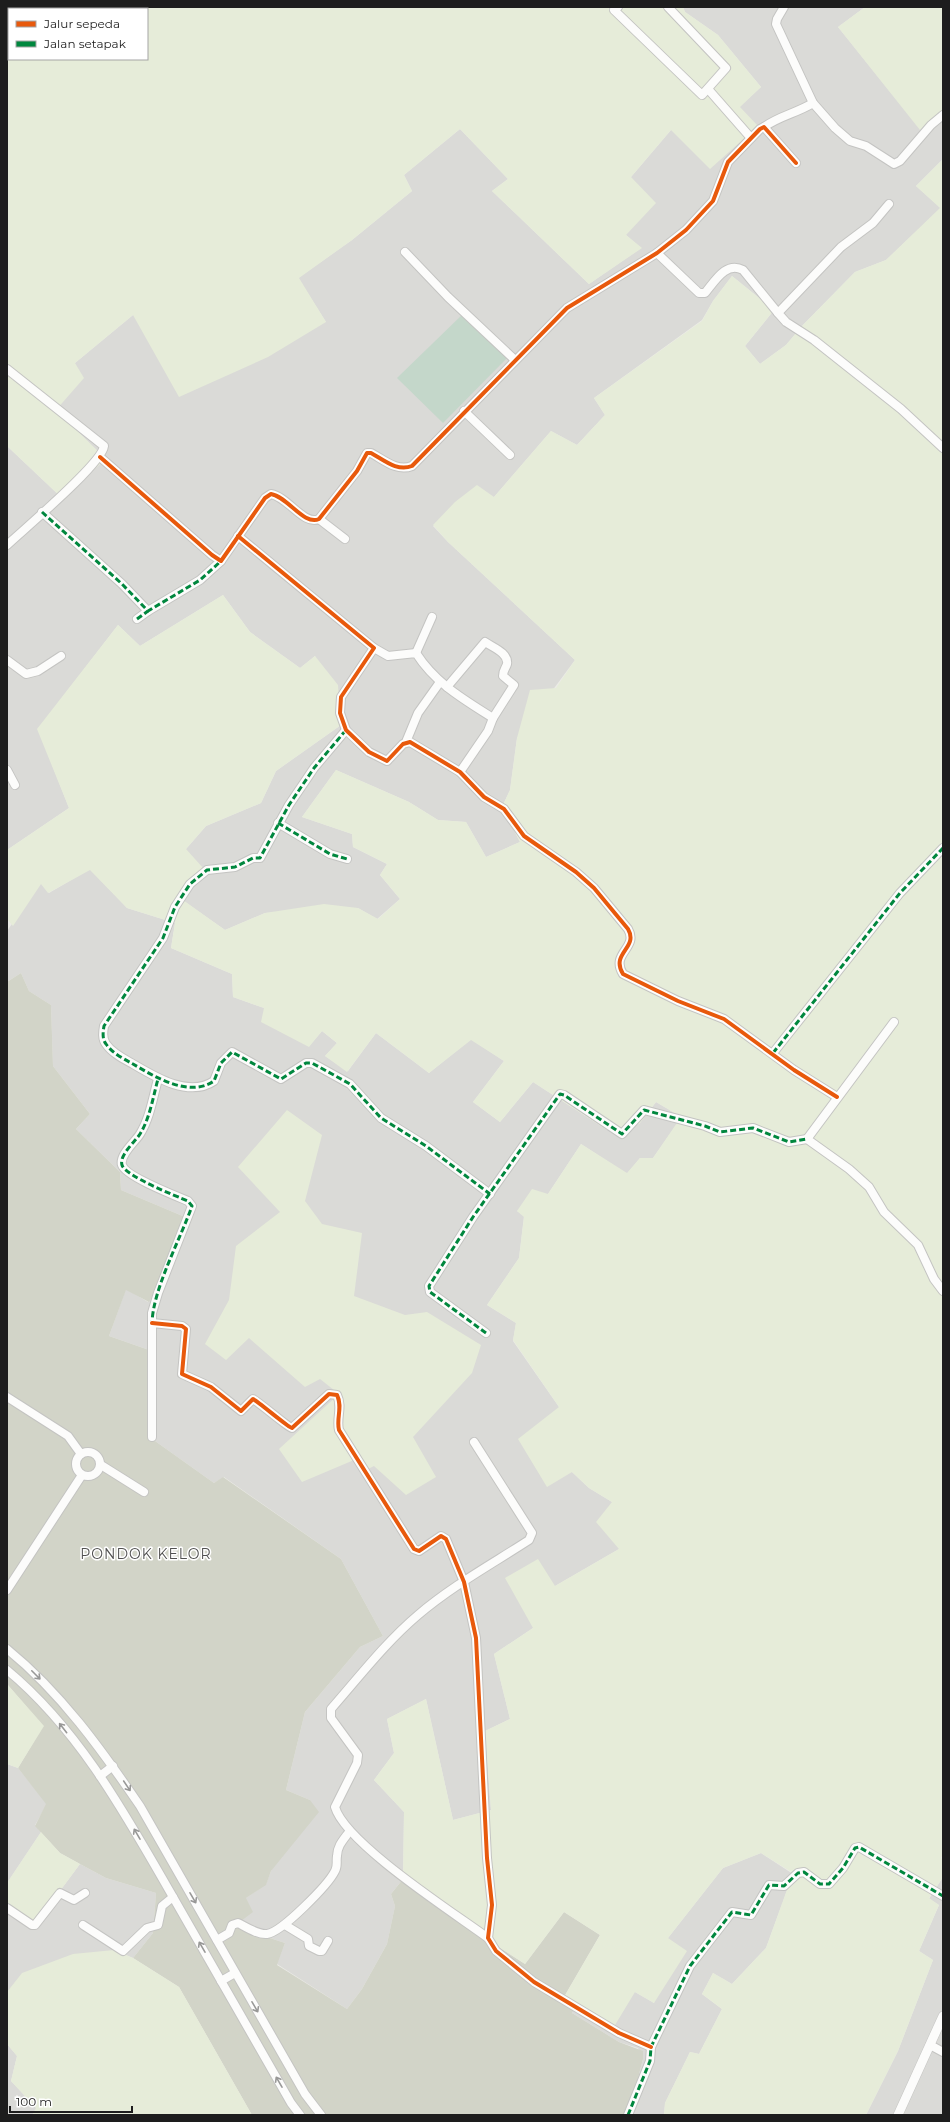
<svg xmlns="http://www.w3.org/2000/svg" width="950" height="2122" font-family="Montserrat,sans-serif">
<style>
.residential{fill:#dadad7}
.construction{fill:#d2d4c8}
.farmland{fill:#e6ecd9;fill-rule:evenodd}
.cemetery{fill:#c4d7ca}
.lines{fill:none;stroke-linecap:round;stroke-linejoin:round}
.minor-casing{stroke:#c4c4c2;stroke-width:10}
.tertiary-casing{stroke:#c4c4c2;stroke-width:10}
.minor{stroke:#fcfcfb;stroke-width:8}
.tertiary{stroke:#fcfcfb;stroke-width:9}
.quiet{stroke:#00873e;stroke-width:3;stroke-dasharray:6 3;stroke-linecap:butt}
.cycleway-casing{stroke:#fff;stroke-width:6}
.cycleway{stroke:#e8590c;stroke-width:4}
.oneway{stroke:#989897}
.labels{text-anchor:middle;stroke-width:3;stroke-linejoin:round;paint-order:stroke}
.quarter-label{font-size:14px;letter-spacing:1px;fill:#505050;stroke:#fff}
</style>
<rect width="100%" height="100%" fill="#ebebe6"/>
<g class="residential">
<polygon points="683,7 865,7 838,27 921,130 943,111 943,159 916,186 941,208 886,260 855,272 802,326 786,345 760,364 745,346 774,310 732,276 713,301 702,320 594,398 605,415 577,445 551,431 494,497 433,526 448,542 575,660 517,738 510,790 502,807 520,842 486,857 466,822 438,820 409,802 336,770 302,817 352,834 353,847 387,864 380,875 400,899 377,919 358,908 265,913 225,930 182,900 186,849 206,826 261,803 276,771 341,725 315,656 300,668 250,632 223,595 140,646 118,625 38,729 69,808 7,850 7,446 62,498 105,459 56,410 75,363 133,315 326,322 298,278 352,240 412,191 404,175 460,129 508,179 492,191 589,284 641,248 626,235 631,177 671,130 739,107 761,87 718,35 685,12"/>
<polygon points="90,869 127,908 175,923 171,948 232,974 233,997 264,1008 309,1046 322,1031 337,1043 325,1056 348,1071 376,1033 429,1073 471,1039 504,1061 473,1102 500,1122 533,1082 607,1130 639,1124 656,1102 682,1117 653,1158 640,1158 627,1174 581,1144 548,1194 517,1211 524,1216 519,1258 487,1305 516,1323 513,1341 559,1407 572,1472 589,1488 612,1502 619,1549 555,1586 533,1628 494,1654 510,1719 485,1731 491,1810 453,1820 426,1699 387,1719 394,1753 374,1780 404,1812 403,1879 391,1894 395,1906 387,1944 362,1989 347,2009 277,1964 285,1943 243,1929 241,1921 246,1898 266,1884 271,1871 310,1800 286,1790 305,1712 360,1647 383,1636 341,1559 224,1477 214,1483 148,1436 149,1350 109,1336 126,1289 148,1302 192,1220 121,1190 120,1172 76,1129 90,1114 53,1066 51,1005 29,991 21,973 7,982 7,931 41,883 49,893"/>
<polygon points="7,1764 18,1768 47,1804 35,1825 41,1832 7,1883"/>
<polygon points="761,1853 793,1874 766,1948 732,1984 713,1973 702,1994 722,2009 699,2054 690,2052 665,2103 664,2115 623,2115 637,2082 643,2059 638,2048 619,2042 572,2013 577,2004 635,1992 654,2003 668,1938 723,1868"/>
<polygon points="80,1864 106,1878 156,1893 153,1933 133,1958 114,1950 7,1992 7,1910 31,1930"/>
<polygon points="943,1877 943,2115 866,2115 898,2051 933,1960 919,1951 939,1905 929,1899"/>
<polygon points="7,2044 17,2056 11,2081 37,2109 32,2115 7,2115"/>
</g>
<polygon class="construction" points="21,973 29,991 51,1005 53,1066 90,1114 76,1129 120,1172 121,1190 192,1220 149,1302 126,1290 109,1336 149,1350 148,1436 214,1483 223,1477 341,1559 383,1636 360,1647 305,1712 286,1790 310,1800 319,1812 271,1871 266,1885 246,1898 253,1912 241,1921 243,1929 285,1943 277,1965 347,2009 362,1989 387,1944 395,1906 391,1894 403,1879 432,1904 525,1964 564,1912 600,1935 564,1997 577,2004 572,2013 619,2042 643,2051 643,2059 637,2082 623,2115 252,2115 179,1987 133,1958 153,1933 156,1893 106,1878 80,1864 60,1853 35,1826 46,1804 18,1768 43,1726 7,1684 7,982"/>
<g class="farmland">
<path d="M7 7H683L685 12 718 35 761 87 740 107 758 126 710 169 671 130 631 177 656 203 626 235 642 248 589 284 492 191 508 179 460 129 404 175 412 191 352 240 299 278 326 322 268 357 179 397 133 315 75 363 84 378 56 410 106 459 62 498 7 446ZM9 9H147V59H9Z"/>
<polygon points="865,7 943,7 943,111 920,130 838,27"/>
<polygon points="943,159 943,1854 941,1858 943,1860 943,1877 929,1898 939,1905 919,1951 933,1960 898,2051 866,2115 664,2115 665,2103 690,2052 699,2054 722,2009 702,1994 713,1973 732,1984 766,1948 793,1873 761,1853 723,1868 668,1938 687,1951 654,2003 635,1992 612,2030 564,1997 600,1935 564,1912 525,1964 432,1904 403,1879 404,1812 374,1780 394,1753 387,1719 426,1699 453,1820 491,1810 485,1731 510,1719 494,1654 533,1628 505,1578 538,1559 555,1586 619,1549 596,1522 612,1502 589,1488 572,1472 547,1487 518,1439 559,1407 513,1340 516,1323 487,1305 519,1258 524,1217 517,1211 532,1189 548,1194 581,1144 627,1173 640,1158 653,1158 681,1117 656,1102 639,1124 607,1130 533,1082 500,1122 473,1102 504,1061 471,1040 429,1073 376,1033 347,1072 325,1056 337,1043 322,1031 309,1047 261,1022 264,1008 233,997 232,974 171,948 175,923 127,908 90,870 48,893 41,884 13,926 7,919 7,850 69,808 37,729 118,625 140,646 223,595 250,632 300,668 315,656 338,685 341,725 276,771 261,803 206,826 186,849 204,869 183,900 225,930 265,913 324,904 358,908 378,919 400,899 380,875 387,864 353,847 352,834 302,817 336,770 409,802 438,820 466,822 486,857 520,842 502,807 510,790 517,738 530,690 556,688 575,660 448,542 433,525 455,502 477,485 494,497 551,431 577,445 605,415 594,398 702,321 713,301 732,276 774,310 745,346 760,364 786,345 802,326 855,272 886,260 940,208 916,186"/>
<polygon points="287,1110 322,1135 305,1201 322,1224 362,1233 354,1296 405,1315 427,1312 481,1345 472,1373 413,1437 436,1477 406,1495 374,1466 364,1471 354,1460 302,1482 279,1449 339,1394 320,1379 305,1387 249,1338 226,1360 205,1344 229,1300 236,1246 280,1212 238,1167"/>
<polygon points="7,1684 44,1726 18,1768 7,1764"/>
<polygon points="41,1832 60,1853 80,1864 31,1930 7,1910 7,1883"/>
<polygon points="114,1950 133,1958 179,1987 252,2115 32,2115 36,2108 11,2081 17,2056 7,2044 7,1992 22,1973 73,1954"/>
</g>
<polygon class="cemetery" points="464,313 509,356 443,423 397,378"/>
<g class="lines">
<defs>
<g id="minor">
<polyline points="618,7 614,10 702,95 726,68 668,7"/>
<polyline points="784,7 777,19 776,24 813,103 835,128 850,141 866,146 894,164 900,161 931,125 943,115"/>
<polyline points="708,89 751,138"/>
<path d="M764 127C779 116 797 113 813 103"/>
<polyline points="889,204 873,223 841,247 778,313 786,322 814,340 901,409 943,448"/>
<polyline points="405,252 448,297 515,360"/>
<path d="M657 253 699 293H705C715 281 726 261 743 270L778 313"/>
<path d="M7 369 104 446C102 464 24 529 7 545"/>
<polyline points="464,411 510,455"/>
<path d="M100 457 212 555 221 561 265 498 271 494C288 497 304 526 319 519L357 471 367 453H371C384 460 397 472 412 466L567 308 657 253 686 230 713 201 728 162 760 129 764 127 796 163"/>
<polyline points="42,512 122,584 148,611 200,580 221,561"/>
<polyline points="319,519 345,539"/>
<path d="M238 536 374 648 341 697 340 713 346 730 369 752 387 761 403 744 410 742 460 772 484 797 504 809 524 836 576 872 594 888 628 929C639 948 610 953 623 974L678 1001 724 1019 794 1070 837 1097"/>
<polyline points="137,619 148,611"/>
<path d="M374 648 388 656 416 653C435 683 463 699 493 718L488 731 460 772"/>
<polyline points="416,653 432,617"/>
<polyline points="7,660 26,674 38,671 61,656"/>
<path d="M447 687 485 642C492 647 509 653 507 664 506 668 503 670 503 676L514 685 493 718"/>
<path d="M346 730 314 768 289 805 260 858H253L235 867 207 870 190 884 175 907 163 938 104 1026C103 1032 102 1039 106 1044 112 1053 124 1059 133 1064 155 1077 189 1098 214 1081L221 1063 232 1052 281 1079 306 1063H312L350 1084 381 1118 426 1146 490 1194"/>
<polyline points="406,742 418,713 440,682"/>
<polyline points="7,770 15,785"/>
<polyline points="278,823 330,854 347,859"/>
<polyline points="894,1022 807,1139 849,1169 869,1187 884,1212 918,1245 934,1279 943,1291"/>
<polyline points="773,1053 900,893 943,848"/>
<path d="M152 1323 182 1326 186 1329 182 1374 211 1387 241 1411 253 1399C260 1403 289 1428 292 1428L329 1394 337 1395C343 1407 336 1418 339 1430L414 1549 419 1551 441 1536 446 1539 464 1582 476 1638 487 1858 492 1905 488 1938 496 1951 534 1982 619 2033 651 2047"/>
<polyline points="486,1333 430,1292 429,1286 473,1217 560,1094 564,1095 622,1134 644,1110 705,1126 720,1132 753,1128 789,1142 807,1139"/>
<polyline points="7,1397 68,1436 81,1454"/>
<path d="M152 1437V1313L158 1293 192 1206 188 1201C176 1196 125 1176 122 1165 119 1155 135 1142 140 1134 150 1118 153 1097 158 1079"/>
<path d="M474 1442 532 1533 529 1540C492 1564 452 1586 418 1615 386 1642 359 1677 331 1709V1718L358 1755 357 1763 335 1807C345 1843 454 1913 488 1938"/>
<circle cx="88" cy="1464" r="12"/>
<polyline points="101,1465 144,1492"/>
<polyline points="7,1590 82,1475"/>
<path d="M7 1649C61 1693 101 1749 140 1806L305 2094 321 2115"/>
<path d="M7 1670C82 1732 129 1821 177 1904 215 1970 253 2037 291 2103L300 2115"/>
<polyline points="100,1776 113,1766"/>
<polyline points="7,1908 32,1925 35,1925 60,1893 74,1900 85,1893"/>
<polyline points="83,1925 123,1951 147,1928 158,1925 162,1906 173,1897"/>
<polyline points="285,1925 308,1939 309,1946 319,1951 322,1951 328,1941"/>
<path d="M217 1940 229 1933 232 1925 238 1923C246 1927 258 1935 267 1934 282 1932 328 1885 335 1871 338 1866 336 1861 337 1856 337 1846 344 1839 349 1832"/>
<polyline points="221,1981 235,1973"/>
<polyline points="930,2045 943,2052"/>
<polyline points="628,2115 650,2061 651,2047 690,1966 732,1912 751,1915 769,1885 784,1886 798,1873 804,1872 820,1884 829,1884 843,1868 855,1848 859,1847 943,1896"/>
</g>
<polyline id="tertiary" points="898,2115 943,2016"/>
</defs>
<use href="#minor" class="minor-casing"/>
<use href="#tertiary" class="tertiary-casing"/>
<use href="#minor" class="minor"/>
<use href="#tertiary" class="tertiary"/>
<g class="quiet">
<polyline points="42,512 122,584 148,611 200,580 221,561"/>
<polyline points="137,619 148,611"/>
<path d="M346 730 314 768 289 805 260 858H253L235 867 207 870 190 884 175 907 163 938 104 1026C103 1032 102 1039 106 1044 112 1053 124 1059 133 1064 155 1077 189 1098 214 1081L221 1063 232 1052 281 1079 306 1063H312L350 1084 381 1118 426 1146 490 1194"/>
<polyline points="278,823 330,854 347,859"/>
<polyline points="773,1053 900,893 943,848"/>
<path d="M155 1324 152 1323C153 1289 180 1240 192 1206L188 1201C176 1196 125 1176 122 1165 119 1155 135 1142 140 1134 150 1118 153 1097 158 1079"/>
<polyline points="486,1333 430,1292 429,1286 473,1217 560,1094 564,1095 622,1134 644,1110 705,1126 720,1132 753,1128 789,1142 807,1139"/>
<polyline points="628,2115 650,2061 651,2047 690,1966 732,1912 751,1915 769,1885 784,1886 798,1873 804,1872 820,1884 829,1884 843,1868 855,1848 859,1847 943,1896"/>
</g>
<defs>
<g id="cycleway">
<path d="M100 457 212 555 221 561 265 498 271 494C288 497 304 526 319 519L357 471 367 453H371C384 460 397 472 412 466L567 308 657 253 686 230 713 201 728 162 760 129 764 127 796 163"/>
<path d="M238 536 374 648 341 697 340 713 346 730 369 752 387 761 403 744 410 742 460 772 484 797 504 809 524 836 576 872 594 888 628 929C639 948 610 953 623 974L678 1001 724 1019 794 1070 837 1097"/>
<path d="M152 1323 182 1326 186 1329 182 1374 211 1387 241 1411 253 1399C260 1403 289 1428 292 1428L329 1394 337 1395C343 1407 336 1418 339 1430L414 1549 419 1551 441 1536 446 1539 464 1582 476 1638 487 1858 492 1905 488 1938 496 1951 534 1982 619 2033 651 2047"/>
</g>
</defs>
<use href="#cycleway" class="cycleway-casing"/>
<use href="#cycleway" class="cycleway"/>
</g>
<defs><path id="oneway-shaft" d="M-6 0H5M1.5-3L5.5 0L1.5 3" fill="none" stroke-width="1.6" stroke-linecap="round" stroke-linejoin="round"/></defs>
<g class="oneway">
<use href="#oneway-shaft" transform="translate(36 1675) rotate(45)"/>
<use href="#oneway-shaft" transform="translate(63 1728) rotate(-128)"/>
<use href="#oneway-shaft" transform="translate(127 1786) rotate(56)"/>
<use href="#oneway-shaft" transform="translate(137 1834) rotate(-120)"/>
<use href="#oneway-shaft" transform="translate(193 1898) rotate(60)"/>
<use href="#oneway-shaft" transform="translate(202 1947) rotate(-120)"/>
<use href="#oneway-shaft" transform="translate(255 2007) rotate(60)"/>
<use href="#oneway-shaft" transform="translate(279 2082) rotate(-120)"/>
</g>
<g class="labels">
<g class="quarter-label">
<text x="146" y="1559">PONDOK KELOR</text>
</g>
</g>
<rect width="950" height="2122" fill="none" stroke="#1d1d1d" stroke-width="16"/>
<rect x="8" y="8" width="140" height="52" fill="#ffffff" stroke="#a5a5a5"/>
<rect x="16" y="21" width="20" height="6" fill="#e8590c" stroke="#a5a5a5"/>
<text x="44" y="28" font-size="12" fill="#1d1d1d">Jalur sepeda</text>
<rect x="16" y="41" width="20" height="6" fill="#00873e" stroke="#a5a5a5"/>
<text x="44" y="48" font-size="12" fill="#1d1d1d">Jalan setapak</text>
<path d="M10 2106v6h122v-6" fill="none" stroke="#1d1d1d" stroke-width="2"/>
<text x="16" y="2106" font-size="12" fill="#1d1d1d" stroke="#ffffff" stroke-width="3" paint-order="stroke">100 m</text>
</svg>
